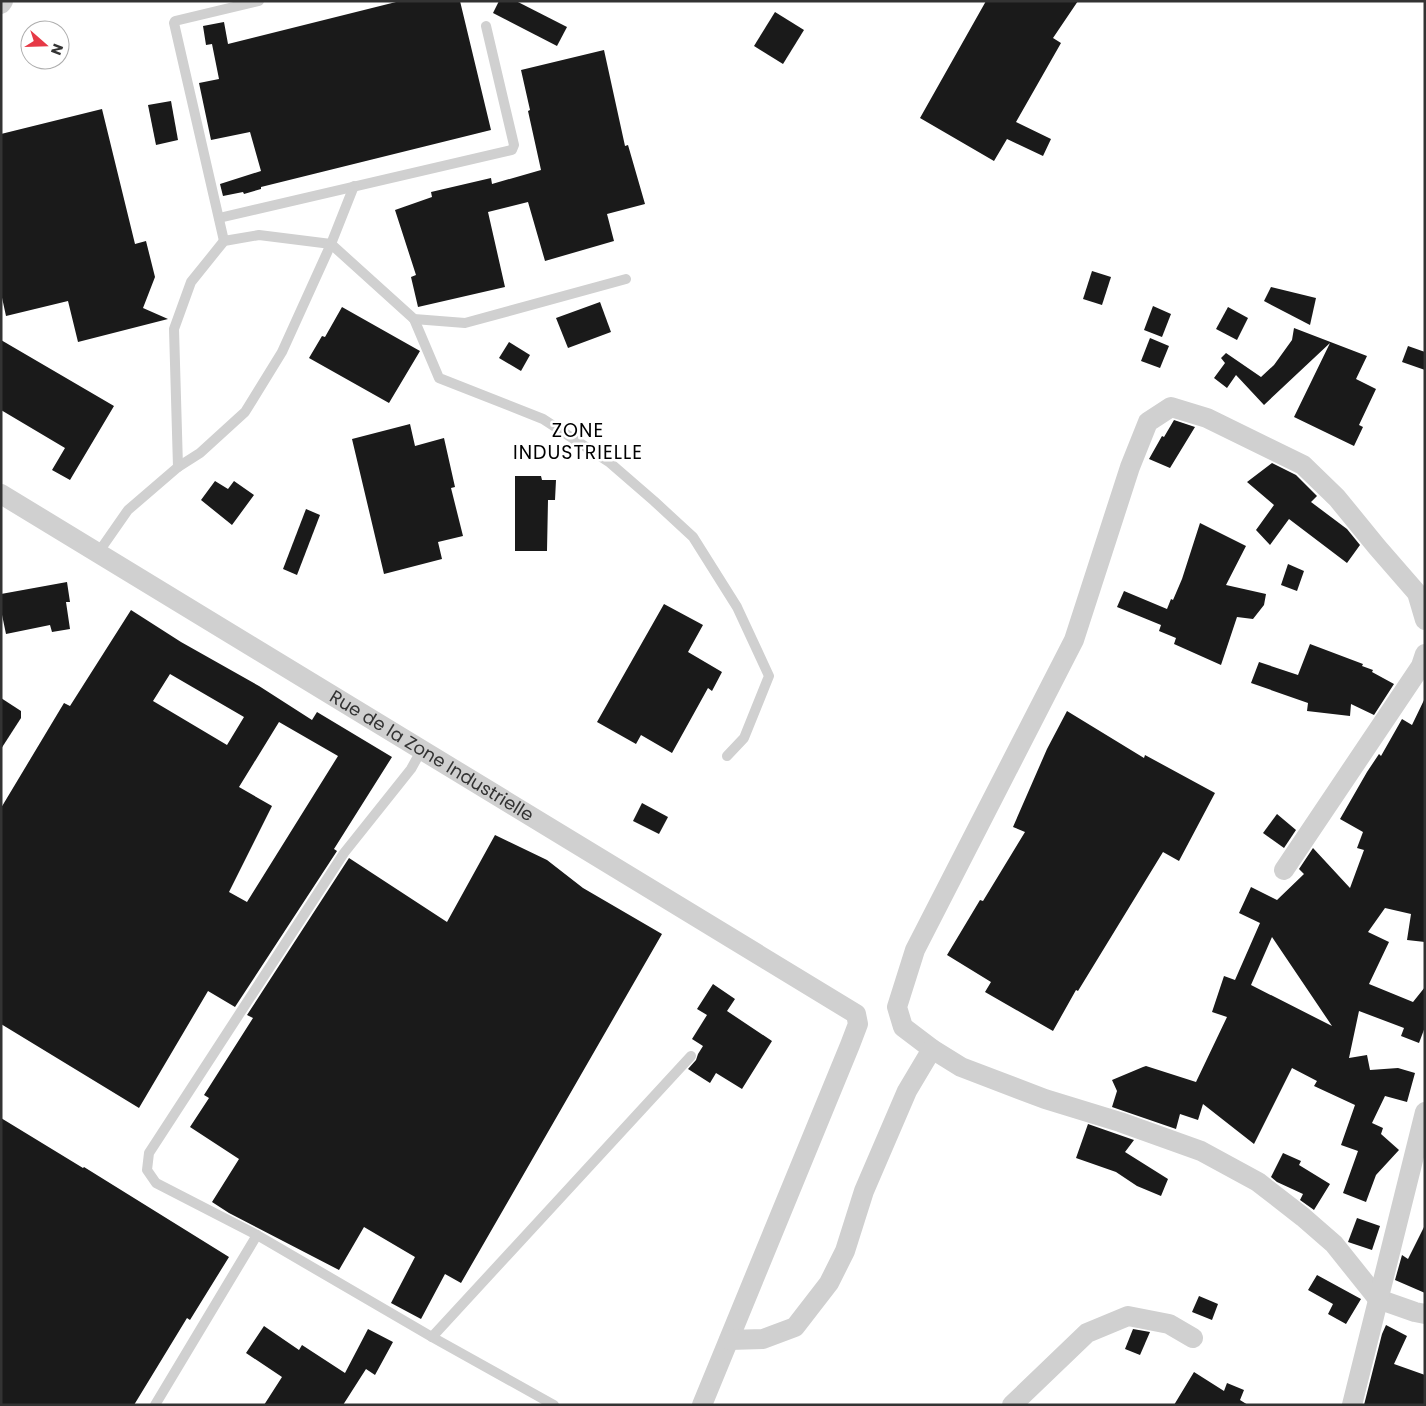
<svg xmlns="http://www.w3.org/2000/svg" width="1426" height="1406" font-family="Poppins,sans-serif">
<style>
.building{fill:#1a1a1a;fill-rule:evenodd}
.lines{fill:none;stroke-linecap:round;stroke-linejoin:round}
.lane{stroke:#d0d0d0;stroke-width:10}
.street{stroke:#d0d0d0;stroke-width:20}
.labels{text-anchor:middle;stroke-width:5;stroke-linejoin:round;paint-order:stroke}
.street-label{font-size:18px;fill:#333;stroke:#fff}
.neighbourhood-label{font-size:19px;letter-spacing:1px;fill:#000;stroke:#fff}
</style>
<rect width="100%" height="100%" fill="#fff"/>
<g class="building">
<polygon points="400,1 460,1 491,130 261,187 261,189 244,194 243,192 223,196 220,184 261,171 250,132 211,140 199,83 219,79 212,44 206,45 203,26 224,22 228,44"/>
<polygon points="499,1 516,1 567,27 557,46 493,13"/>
<polygon points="986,1 1078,1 1053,38 1061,43 1016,122 1051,139 1043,156 1007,139 994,161 920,118"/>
<polygon points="775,12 804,30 783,64 754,46"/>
<polygon points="604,50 625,146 628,145 645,204 607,214 614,241 545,261 528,202 488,212 505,287 418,307 411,277 416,275 395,210 432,197 431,192 491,178 492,184 541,170 528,111 530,110 521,70"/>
<polygon points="171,101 178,140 156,145 148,105"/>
<polygon points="102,109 135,244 146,241 155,277 143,308 168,319 78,342 68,301 6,316 1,293 1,134"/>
<polygon points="1092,271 1111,277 1102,305 1083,299"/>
<polygon points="1271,287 1316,298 1310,325 1264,301"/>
<polygon points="600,302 611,332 568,348 556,318"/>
<polygon points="1153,306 1171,314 1162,337 1144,330"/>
<polygon points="342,307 420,351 389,403 309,358 322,336 325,337"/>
<polygon points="1228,307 1248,318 1237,340 1216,329"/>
<polygon points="1294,328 1367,356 1356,379 1376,389 1359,425 1363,427 1354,446 1294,417 1330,343 1264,405 1236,375 1227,388 1214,378 1225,363 1221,358 1226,353 1261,377 1274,365 1292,340"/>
<polygon points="1150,338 1169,346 1160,368 1141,361"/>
<polygon points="1,340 114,406 70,480 52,470 65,448 1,410"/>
<polygon points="509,342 530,355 521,371 499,358"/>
<polygon points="1408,346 1425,352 1425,370 1402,362"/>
<polygon points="1174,420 1195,427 1170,468 1149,459 1162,436 1164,437"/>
<polygon points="410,424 415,446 444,438 455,487 451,488 463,536 438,542 442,559 384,574 352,439"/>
<polygon points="1272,463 1296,475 1317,496 1311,502 1347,529 1360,545 1347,563 1289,519 1270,545 1256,530 1274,505 1247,482"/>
<polygon points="515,476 541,476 542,480 556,480 555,500 548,500 547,551 515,551"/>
<polygon points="215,481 228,489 234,481 254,495 232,525 201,500"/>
<polygon points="306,509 320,515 297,575 283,569"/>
<polygon points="1200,523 1246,546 1226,585 1266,594 1264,605 1253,619 1237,617 1221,665 1174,644 1176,638 1159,631 1161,625 1117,607 1124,591 1167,609 1171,599 1173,600 1182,579"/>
<polygon points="1288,564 1304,571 1297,591 1281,585"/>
<polygon points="67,582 70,602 66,602 70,629 52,632 50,625 6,634 1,610 1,594"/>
<polygon points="664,604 703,625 688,652 722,672 712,691 708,688 672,753 641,735 636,744 597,722"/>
<path d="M131 610 181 642 259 686 312 720 317 712 392 757 334 849 337 851 235 1007 208 991 139 1108 1 1024V808L64 703 70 706ZM170 674 244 717 227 745 153 701ZM279 722 338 756 247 902 229 892 272 806 239 787Z"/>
<polygon points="1310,644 1363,664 1362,666 1373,670 1372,672 1394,684 1374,715 1351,704 1350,716 1307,711 1308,703 1251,683 1259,662 1298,675"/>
<polygon points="1,698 21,711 21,718 1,749"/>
<path d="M1425 698V942L1407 940 1411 914 1385 908 1368 932 1389 942 1369 984 1413 1002 1425 987V1027L1419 1043 1401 1036 1404 1028 1359 1011 1349 1058 1367 1055 1370 1070 1398 1068 1415 1073 1407 1102 1385 1096 1372 1123 1383 1128 1381 1134 1399 1150 1376 1175 1366 1202 1343 1193 1358 1151 1341 1145 1355 1105 1314 1086 1317 1081 1292 1068 1254 1144 1203 1104 1198 1120 1180 1114 1176 1129 1112 1107 1117 1091 1112 1080 1143 1067 1146 1066 1196 1082 1227 1017 1212 1012 1224 976 1235 980 1260 923 1239 913 1251 887 1277 900 1304 874 1299 869 1313 848 1350 888 1364 850 1357 848 1363 832 1340 819 1367 772 1379 754 1381 756 1402 719 1412 725ZM1272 937 1332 1026 1251 985Z"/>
<polygon points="1067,711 1144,758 1145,755 1215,793 1179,861 1163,852 1078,991 1076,990 1053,1031 985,992 991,982 947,955 980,900 983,901 1025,832 1013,827 1047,749"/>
<polygon points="642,803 668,817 659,834 633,821"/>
<polygon points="1277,814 1296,830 1284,848 1263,833"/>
<polygon points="495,835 547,860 583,888 662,934 461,1283 445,1274 421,1319 391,1303 415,1257 364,1227 339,1270 229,1213 212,1202 239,1159 190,1127 209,1098 204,1095 253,1018 247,1015 349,858 447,922"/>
<polygon points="713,984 735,999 727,1011 772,1041 742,1089 716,1073 710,1083 688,1069 696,1060 698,1054 703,1046 692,1039 707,1015 697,1009"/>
<polygon points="1,1118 83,1168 84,1167 229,1257 190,1320 187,1318 134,1405 1,1405"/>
<polygon points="1088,1124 1134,1140 1125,1152 1168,1179 1161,1196 1137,1186 1116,1172 1076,1158"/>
<polygon points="1283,1153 1301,1161 1299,1165 1330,1184 1314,1210 1300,1200 1303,1194 1277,1182 1271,1177"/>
<polygon points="1357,1218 1380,1226 1372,1250 1348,1242"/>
<polygon points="1425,1225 1425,1293 1395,1280 1402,1255 1408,1259"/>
<polygon points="1317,1275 1361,1299 1346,1324 1328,1314 1333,1304 1308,1290"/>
<polygon points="1199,1296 1218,1304 1212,1320 1192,1312"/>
<polygon points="1386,1325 1407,1336 1394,1364 1425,1375 1425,1405 1364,1405 1382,1334"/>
<polygon points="264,1326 299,1350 302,1345 345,1373 368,1329 393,1342 375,1375 366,1369 343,1405 264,1405 282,1377 246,1353"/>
<polygon points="1133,1329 1150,1332 1140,1355 1125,1349"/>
<polygon points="1194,1372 1224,1391 1227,1383 1244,1390 1240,1400 1248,1405 1174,1405"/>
</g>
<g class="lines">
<g class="lane">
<polyline points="219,218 512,150 514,145 486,26"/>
<polyline points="224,241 174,23 175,21 259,1"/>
<polyline points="414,319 439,378 543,419 609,462 654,501 693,537 737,607 769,676 744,738 727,756"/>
<polyline points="178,467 174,329 191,282 224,241 259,235 331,244 414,319 465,323 626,279"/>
<polyline points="98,553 128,510 178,467 200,453 245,412 282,352 331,244 354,186"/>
<polyline points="421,751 411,769 344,853 149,1153 147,1170 156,1183 257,1235 432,1337 554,1405"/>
<polyline points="432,1337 691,1056"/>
<polyline points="155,1405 257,1235"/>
</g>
<g class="street">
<polyline points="1,4 3,1"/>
<path id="s1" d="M1 494 856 1014 858 1024 850 1045 702 1405"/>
<polyline points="1425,620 1417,593 1377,547 1337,498 1303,465 1207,418 1171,407 1148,422 1130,467 1074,640 915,950 897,1007 903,1027 932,1049 961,1067 1045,1099 1120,1122 1201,1151 1258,1182 1303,1217 1334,1244 1378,1299 1415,1312 1425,1314"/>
<polyline points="1284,870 1421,666 1425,654"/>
<polyline points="729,1340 763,1339 795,1327 829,1283 845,1251 864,1191 907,1091 932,1049"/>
<polyline points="1012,1405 1087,1333 1128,1316 1169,1324 1193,1338"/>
<polyline points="1352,1405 1425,1112"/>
</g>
</g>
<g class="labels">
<g class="street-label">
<text dy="6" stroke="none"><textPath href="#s1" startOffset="504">Rue de la Zone Industrielle</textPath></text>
</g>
<g class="neighbourhood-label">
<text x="578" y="437">ZONE<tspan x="578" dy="22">INDUSTRIELLE</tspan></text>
</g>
</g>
<rect width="1426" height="1406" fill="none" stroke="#333333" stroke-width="5"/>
<g transform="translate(45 45) rotate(110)"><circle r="24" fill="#ffffff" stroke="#adadad"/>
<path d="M0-4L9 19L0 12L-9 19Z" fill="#e63946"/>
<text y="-8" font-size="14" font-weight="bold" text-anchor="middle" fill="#333333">N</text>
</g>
</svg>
